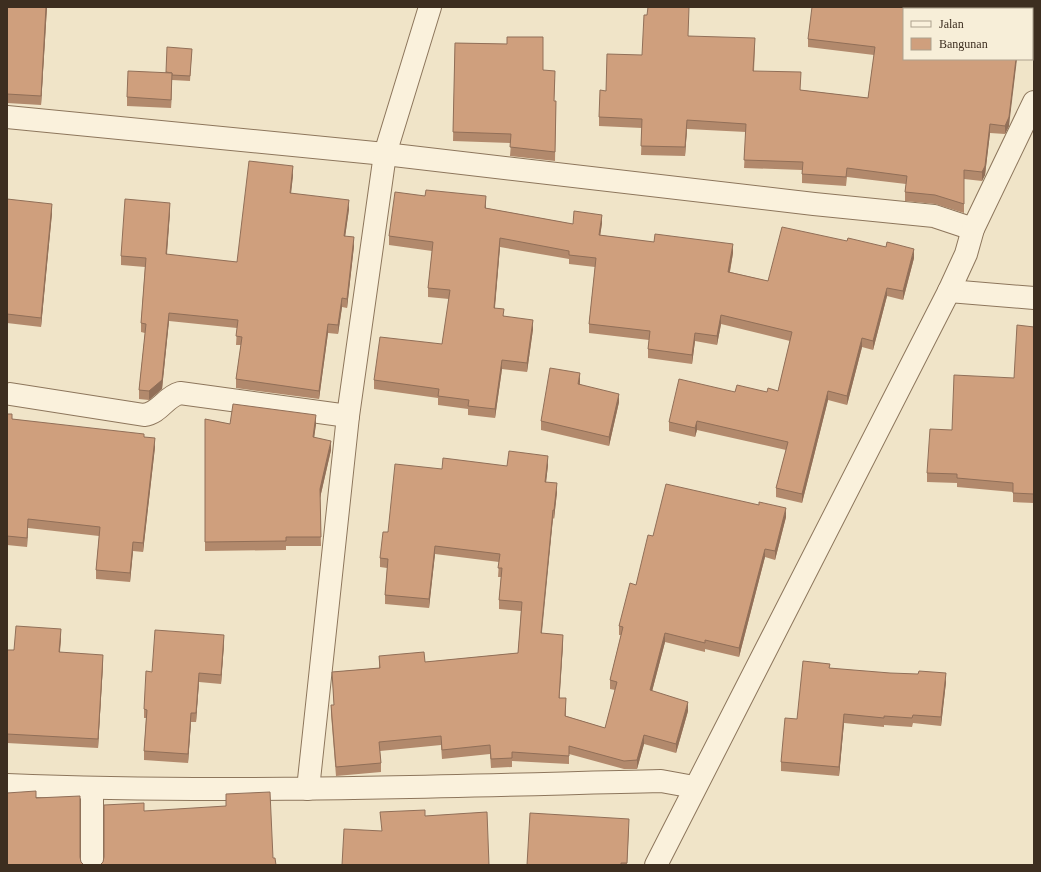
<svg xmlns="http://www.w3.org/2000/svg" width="1041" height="872" font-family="Georgia,serif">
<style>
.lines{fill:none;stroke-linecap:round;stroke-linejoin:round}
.minor-casing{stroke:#8d765c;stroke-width:24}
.minor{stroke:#faf1dc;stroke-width:22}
.wall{fill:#b2896c}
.shaded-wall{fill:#916f58}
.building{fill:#cf9f7d;stroke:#916f58}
</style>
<rect width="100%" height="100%" fill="#f0e4c8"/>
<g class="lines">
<defs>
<g id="minor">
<polyline points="7,117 385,154 814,204 934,216 973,229"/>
<polyline points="949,291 1034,298"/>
<path d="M10 394 144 415C160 413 165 397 180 393L348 416"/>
<path d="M7 785C225 794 443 786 661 781L694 787"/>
<polyline points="308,789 348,416 385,154 430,7"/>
<polyline points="92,865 92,788"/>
<polyline points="656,865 949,291 966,254 973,229 1034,102"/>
</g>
</defs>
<use href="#minor" class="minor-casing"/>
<use href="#minor" class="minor"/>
</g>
<g class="wall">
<polygon points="7,7 47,7 41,105 7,103"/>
<polygon points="904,9 1009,126 1005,134 990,133 985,175 982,181 964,179 964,213 935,204 905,201 905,192 906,184 847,177 846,186 802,183 802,170 744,168 746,132 687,129 685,156 641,155 642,128 599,126 599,117 606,91 642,55 688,36 755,47 754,71 801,90 868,98 874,55 808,47 808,39"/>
<polygon points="455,43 507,44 555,80 554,101 556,101 555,161 510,156 511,143 453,141"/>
<polygon points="192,49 190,81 172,80 171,108 127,106 127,97 166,72"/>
<polygon points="293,175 291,193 349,209 345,236 354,246 347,308 342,307 338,334 328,333 319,399 236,388 236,379 241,345 236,345 237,328 169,321 162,389 149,400 139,399 139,390 145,333 141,332 141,323 145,267 121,265 121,256 170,212 167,255 237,262"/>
<polygon points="7,199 52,213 41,327 7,323"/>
<polygon points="486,205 486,208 573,224 602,223 600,235 733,253 730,272 768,281 914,258 903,300 887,296 873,350 862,347 847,405 828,400 802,503 776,497 776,488 786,450 697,430 695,437 669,431 669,422 735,392 767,392 778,391 790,341 721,324 717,345 695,341 692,364 648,358 648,349 649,340 589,333 589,324 595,267 569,264 569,259 500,247 495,308 504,316 533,329 527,372 502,369 495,418 468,415 468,409 438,405 438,398 374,389 374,380 442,344 449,299 428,297 428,288 432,251 389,245 389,236"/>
<polygon points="1034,327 1034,503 1013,502 1013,492 957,487 957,483 927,482 927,473 952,430 1014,378"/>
<polygon points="580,382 580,384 619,402 609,446 541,430 541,421"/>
<polygon points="7,414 12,419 144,437 155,447 143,552 133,551 130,582 96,579 96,570 99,536 28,528 27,547 7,545"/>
<polygon points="205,419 230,424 316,424 314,437 331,450 320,498 321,546 286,546 286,550 205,551"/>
<polygon points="548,465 546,482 557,492 554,519 553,518 541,633 563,644 559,698 566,707 566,716 605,728 615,690 610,689 610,680 621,635 619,635 619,626 636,585 653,536 786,517 775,560 765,557 739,657 705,649 705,652 665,642 652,691 688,711 676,753 644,744 637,769 624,769 569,754 569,764 512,761 512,767 491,768 490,754 442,759 441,745 380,751 381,763 381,772 336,776 331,714 331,705 334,705 332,672 379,668 379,656 425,662 518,653 521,611 499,609 499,600 501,577 498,577 499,562 435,554 429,608 385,604 385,595 387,568 380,567 380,558 388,532 442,469"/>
<polygon points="61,638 60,652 103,664 98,748 7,743 7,650 14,650"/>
<polygon points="224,644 221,684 199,682 196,722 191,722 188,763 144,760 144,751 146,718 144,718 144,709"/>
<polygon points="830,668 946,682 941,726 913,723 912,727 884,725 884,727 844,723 839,776 781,771 781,762 797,719"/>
<polygon points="629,828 627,865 527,865"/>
</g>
<g class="shaded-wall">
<polygon points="46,7 47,7 41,105 41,96"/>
<polygon points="1016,59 1017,59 1009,126 1005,134 1005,126"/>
<polygon points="172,73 172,82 171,108 171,100"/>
<polygon points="687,120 687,129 685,156 685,147"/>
<polygon points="990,124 990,133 985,175 982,181 982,172"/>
<polygon points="293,166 293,175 290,202 290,193"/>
<polygon points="486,196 486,205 485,217 485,208"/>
<polygon points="349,200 349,209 344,245 344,236"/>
<polygon points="170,203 170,212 166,263 166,254"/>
<polygon points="52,204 52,213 41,327 41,318"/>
<polygon points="602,215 602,223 599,244 599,235"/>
<polygon points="354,237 354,246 347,308 347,299"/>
<polygon points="500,238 500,247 494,316 494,308"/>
<polygon points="733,244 733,253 728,281 728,272"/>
<polygon points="914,249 914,258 903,300 903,291"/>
<polygon points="887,288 887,296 873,350 873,341"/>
<polygon points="342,298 342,307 338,334 338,325"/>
<polygon points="169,313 169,321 162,389 149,400 149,391"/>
<polygon points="721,315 721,324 717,345 717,336"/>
<polygon points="533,320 533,329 527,372 527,363"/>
<polygon points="328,324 328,333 319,399 319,391"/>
<polygon points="695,333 695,341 692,364 692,355"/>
<polygon points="862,338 862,347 847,405 847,396"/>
<polygon points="502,360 502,369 495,418 495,409"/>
<polygon points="580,373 580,382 578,392 578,384"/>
<polygon points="828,391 828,400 802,503 802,494"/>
<polygon points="619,394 619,402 609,446 609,437"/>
<polygon points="316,415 316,424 313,446 313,437"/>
<polygon points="697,421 697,430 695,437 695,428"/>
<polygon points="155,438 155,447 143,552 143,543"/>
<polygon points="331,441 331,450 320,498 320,489"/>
<polygon points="548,456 548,465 545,491 545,482"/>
<polygon points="557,483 557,492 554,519 554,510"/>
<polygon points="786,508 786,517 775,560 775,551"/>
<polygon points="553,510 553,518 541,642 541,633"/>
<polygon points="28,519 28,528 27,547 27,538"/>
<polygon points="133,542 133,551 130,582 130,573"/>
<polygon points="435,546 435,554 429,608 429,599"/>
<polygon points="765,549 765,557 739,657 739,648"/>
<polygon points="61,629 61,638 59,660 59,652"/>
<polygon points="665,633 665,642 650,699 650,690"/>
<polygon points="224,635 224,644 221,684 221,675"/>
<polygon points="563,635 563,644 559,707 559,698"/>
<polygon points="103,655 103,664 98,748 98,739"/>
<polygon points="199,673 199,682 196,722 196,713"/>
<polygon points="946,673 946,682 941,726 941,717"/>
<polygon points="688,702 688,711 676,753 676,744"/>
<polygon points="191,713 191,722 188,763 188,754"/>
<polygon points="844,714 844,723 839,776 839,767"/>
<polygon points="644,735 644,744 637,769 637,760"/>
</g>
<g class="building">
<polygon points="7,7 46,7 41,96 7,94"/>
<polygon points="648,7 689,7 688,36 755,38 753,71 801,72 800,90 868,98 875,47 808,39 812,7 984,7 984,9 904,9 904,59 1016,59 1009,117 1005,126 990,124 985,166 982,172 964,170 964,204 935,195 905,192 907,176 847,168 846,177 802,174 803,162 744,160 746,124 687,120 685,147 641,146 642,119 599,117 600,90 606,91 607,54 642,55 644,15 647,15"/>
<polygon points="507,37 543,37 543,70 555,71 554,101 556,101 555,152 510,147 511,134 453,132 455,43 507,44"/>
<polygon points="167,47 192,49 190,76 172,75 172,73 166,72"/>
<polygon points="128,71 172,73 171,100 127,97"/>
<polygon points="249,161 293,166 290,193 349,200 344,236 354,237 347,299 342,298 338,325 328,324 319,391 236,379 242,337 236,336 238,320 169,313 162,380 149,391 139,390 146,324 141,323 146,258 121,256 125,199 170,203 166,254 237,262"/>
<polygon points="426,190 486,196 485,208 573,224 574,211 602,215 599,235 654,242 655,234 733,244 728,272 768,281 782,227 847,241 848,238 886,247 887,242 914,249 903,291 887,288 873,341 862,338 847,396 828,391 802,494 776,488 788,442 697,421 695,428 669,422 679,379 735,392 737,385 767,392 768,388 778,391 792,332 721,315 717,336 695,333 692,355 648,349 650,331 589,324 596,258 569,255 569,251 500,238 494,308 504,309 503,316 533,320 527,363 502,360 495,409 468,406 469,400 438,396 439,389 374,380 380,337 442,344 450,290 428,288 433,242 389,236 395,192 425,196"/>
<polygon points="7,199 52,204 41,318 7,314"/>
<polygon points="1017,325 1034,327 1034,494 1013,493 1013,483 957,478 957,474 927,473 930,429 952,430 954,375 1014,378"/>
<polygon points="550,368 580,373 578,384 619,394 609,437 541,421"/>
<polygon points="233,404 316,415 313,437 331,441 320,489 321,537 286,537 286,541 205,542 205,419 230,424"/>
<polygon points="7,414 12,414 12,419 144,434 144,437 155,438 143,543 133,542 130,573 96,570 100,527 28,519 27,538 7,536"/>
<polygon points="509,451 548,456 545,482 557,483 554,510 553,510 541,633 563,635 559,698 566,698 565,716 605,728 617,682 610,680 623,627 619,626 630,583 636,585 648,535 653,536 666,484 759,505 759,502 786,508 775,551 765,549 739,648 705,640 705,643 665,633 650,690 688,702 676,744 644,735 637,760 624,761 569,746 569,756 512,752 512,758 491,759 490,745 442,750 441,736 379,742 381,763 336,767 331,705 334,705 332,672 380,668 379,656 424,652 425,662 518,653 522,602 499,600 502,568 498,568 500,554 435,546 429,599 385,595 388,559 380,558 383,532 388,532 395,464 442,469 443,458 507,466"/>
<polygon points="16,626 61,629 59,652 103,655 98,739 7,734 7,650 14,650"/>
<polygon points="155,630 224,635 221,675 199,673 196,713 191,713 188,754 144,751 147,710 144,709 146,671 152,672"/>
<polygon points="803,661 830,664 829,668 890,673 918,674 919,671 946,673 941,717 913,715 912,718 884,716 884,718 844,714 839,767 781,762 785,718 797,719"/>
<polygon points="36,791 36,798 80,796 80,857 81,862 84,865 7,865 7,793"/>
<polygon points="270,792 273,858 275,858 276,865 100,865 103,862 104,857 104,805 144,803 144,811 226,806 226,794"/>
<polygon points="425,810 425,816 487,812 489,865 342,865 344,829 382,831 380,812"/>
<polygon points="530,813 629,819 627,863 621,863 621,865 527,865"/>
</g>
<rect width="1041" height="872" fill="none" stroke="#3d2e20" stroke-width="16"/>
<rect x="903" y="8" width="130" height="52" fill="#f7eed8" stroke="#ada18e"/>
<rect x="911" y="21" width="20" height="6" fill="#faf1dc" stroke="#ada18e"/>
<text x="939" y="28" font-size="12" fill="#3d2e20">Jalan</text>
<rect x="911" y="38" width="20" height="12" fill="#cf9f7d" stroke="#ada18e"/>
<text x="939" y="48" font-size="12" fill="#3d2e20">Bangunan</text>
</svg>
